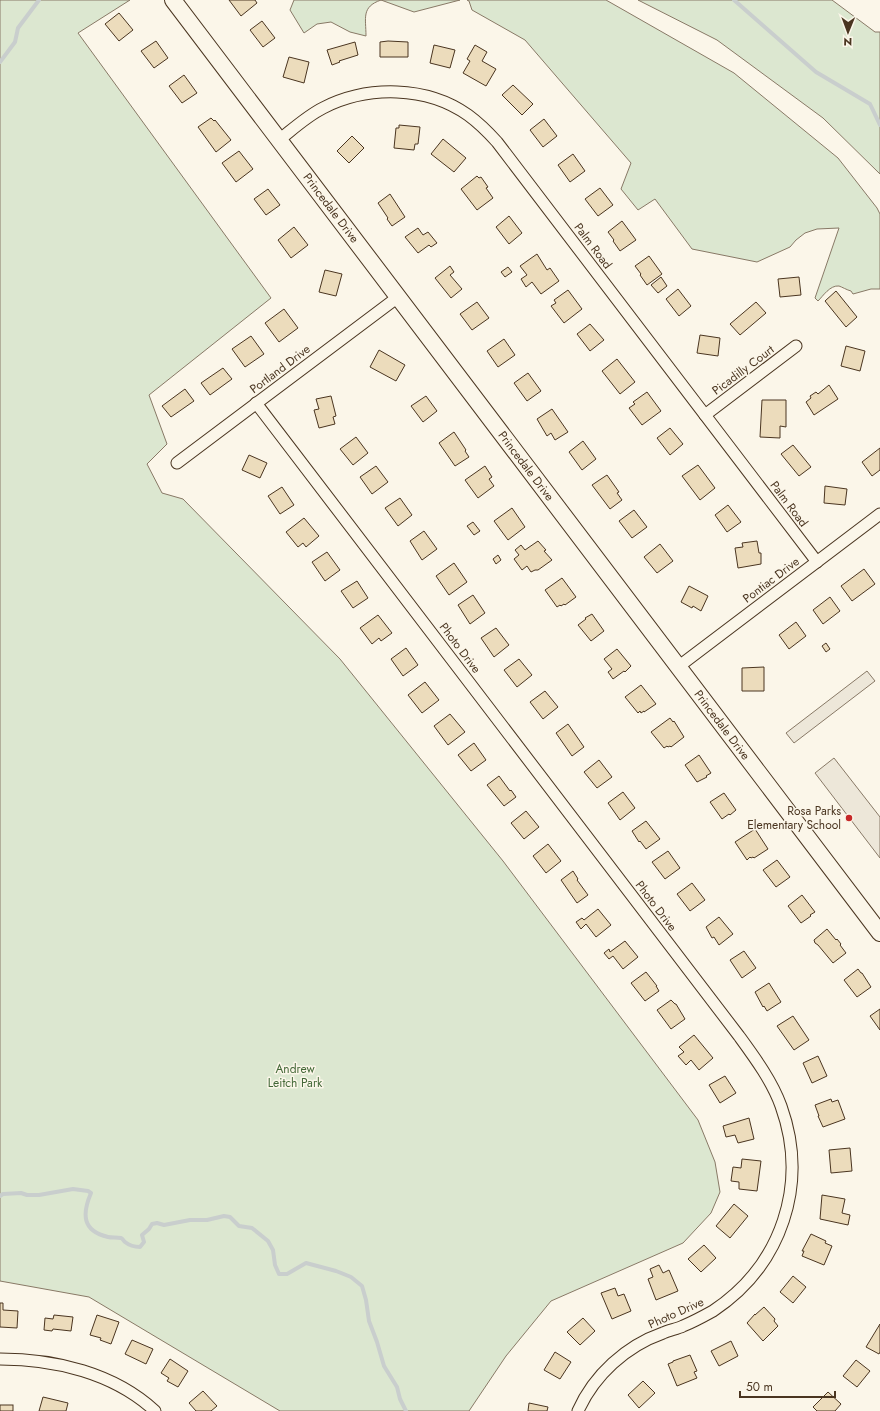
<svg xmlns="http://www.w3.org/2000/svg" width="880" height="1411" font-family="Jost,sans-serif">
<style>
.green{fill:#dce7d0;stroke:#887966}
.parking{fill:#ede7d9;stroke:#887966}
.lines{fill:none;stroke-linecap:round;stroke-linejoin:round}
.stream{stroke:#c9cecd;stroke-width:4}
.building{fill:#ecdcbc;stroke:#4a3520}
.street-casing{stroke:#4a3520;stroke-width:13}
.secondary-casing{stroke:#4a3520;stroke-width:18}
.street{stroke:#fbf6e9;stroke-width:11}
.secondary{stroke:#fbf6e9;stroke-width:16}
.poi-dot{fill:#c62828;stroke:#fbf6e9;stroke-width:1.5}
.labels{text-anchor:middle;stroke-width:3;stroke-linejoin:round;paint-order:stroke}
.street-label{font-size:12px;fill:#4a3520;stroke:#fbf6e9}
.poi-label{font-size:12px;fill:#4a3520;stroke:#fbf6e9;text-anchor:end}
.park-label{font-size:12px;fill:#436837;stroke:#fbf6e9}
</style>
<rect width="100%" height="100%" fill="#fbf6e9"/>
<g class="green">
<polygon points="0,0 130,0 78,33 271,298 149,395 167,444 147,464 162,493 183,499 340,659 503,861 698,1120 715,1162 720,1192 711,1213 683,1243 551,1301 506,1356 469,1411 280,1411 89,1297 0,1281"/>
<path d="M294 0H460L414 12 381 0C361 7 366 18 366 36L350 32 331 22 317 24 304 33 290 10Z"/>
<path d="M467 0H606L734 73 838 158 877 208 880 214V289H871L853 294 851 291C847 290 842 287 839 286 830 285 823 296 818 301L815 298 839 228 817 229 805 233 796 240 790 247 757 262 692 249 655 199 638 210 621 189 631 163 525 40 472 10 469 1Z"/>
<polygon points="638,0 832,0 875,32 880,32 880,174 823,118 717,40"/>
</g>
<g class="parking">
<polygon points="867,671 875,681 794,743 786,733"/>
<polygon points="834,758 880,817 880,858 815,773"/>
</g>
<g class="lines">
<g class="stream">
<polyline points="734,0 816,72 870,104 880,125"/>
<polyline points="0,62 15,42 18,28 39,0"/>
<path d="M0 1196 3 1194 21 1193 27 1195H39L73 1189 88 1191 91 1193C82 1214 82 1231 108 1237 112 1238 117 1237 121 1238 123 1239 123 1240 125 1242 130 1246 135 1247 140 1247L144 1242 142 1235 149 1229 152 1224 157 1223 164 1225 190 1220H207L224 1216 230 1217 239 1226 252 1228 268 1241 273 1250 275 1265 279 1274H287L306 1263 336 1271 351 1277 362 1286 366 1300 369 1321 377 1342 384 1366 397 1387 400 1399 406 1411"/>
</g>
</g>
<g class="building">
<polygon points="229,0 255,0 257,3 241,16"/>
<polygon points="119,13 133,30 119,41 105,24"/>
<polygon points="262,21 275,38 263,47 250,30"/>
<polygon points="156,41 168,58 154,68 141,51"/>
<polygon points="388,41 408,42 408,57 380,57 380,42"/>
<polygon points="355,42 358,55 339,61 340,62 332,65 327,50"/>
<polygon points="434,45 455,50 450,68 430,63"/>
<polygon points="475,45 487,52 482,61 496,69 486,86 463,73 470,61 467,59"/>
<polygon points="289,57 309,62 304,83 283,77"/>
<polygon points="184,75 197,93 182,103 169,86"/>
<polygon points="513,85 533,104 522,115 502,95"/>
<polygon points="211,118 214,121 215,120 231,140 216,152 198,127"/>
<polygon points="544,119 557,136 543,147 530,130"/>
<polygon points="399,125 420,127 418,144 415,144 414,150 394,148 396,128 399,128"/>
<polygon points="352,136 364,148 349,163 337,151"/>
<polygon points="443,139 466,158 454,172 431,154"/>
<polygon points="239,151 253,169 236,182 222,163"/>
<polygon points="573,154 585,171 570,182 558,165"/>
<polygon points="477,176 479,178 481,177 488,187 486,188 493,198 477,210 461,189"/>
<polygon points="600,188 613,205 598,216 585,199"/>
<polygon points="268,189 280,205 266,215 254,199"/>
<polygon points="390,194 405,217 392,226 387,219 388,218 378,203"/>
<polygon points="509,216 522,233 509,244 496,227"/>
<polygon points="622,221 636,240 620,251 613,241 614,240 608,232"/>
<polygon points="294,227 308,245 291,258 278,240"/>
<polygon points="418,228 423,235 428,232 437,243 431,247 429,245 418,253 405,237"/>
<polygon points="537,254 547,270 550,268 559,281 541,294 532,282 526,287 521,279 527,275 520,266"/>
<polygon points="649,256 662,274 647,285 640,275 641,274 635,266"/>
<polygon points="450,266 454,272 450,275 462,289 451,298 435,278"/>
<polygon points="508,267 512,272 505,277 501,272"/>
<polygon points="325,270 342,274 336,296 319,292"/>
<polygon points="661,277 667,286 658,293 651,285"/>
<polygon points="799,277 801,295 780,297 778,279"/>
<polygon points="678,289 691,306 679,316 666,299"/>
<polygon points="568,290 582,309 564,323 551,306 556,303 554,300"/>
<polygon points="836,291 857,317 846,327 825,301"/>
<polygon points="477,302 489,318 472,330 460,314"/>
<polygon points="756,302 766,313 740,335 730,324"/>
<polygon points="284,309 298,328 279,342 265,323"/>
<polygon points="590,324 604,340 590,351 577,334"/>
<polygon points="700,335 720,338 718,356 697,353"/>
<polygon points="251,336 264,354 245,367 232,349"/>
<polygon points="504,339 515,355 498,367 487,351"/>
<polygon points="846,346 865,351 860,371 841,366"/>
<polygon points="379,350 405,365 396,381 370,367"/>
<polygon points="617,359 635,382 620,394 602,371"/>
<polygon points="223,368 232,379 210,395 201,383"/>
<polygon points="528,373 541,391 527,401 514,383"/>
<polygon points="829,385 838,399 814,415 806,402 811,398 810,396 816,392 818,394"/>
<polygon points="185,389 194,401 171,417 162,406"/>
<polygon points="647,392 661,411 642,425 629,408 635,404 633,402"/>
<polygon points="331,396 336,416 333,417 335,424 319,428 314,410 319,409 316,399"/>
<polygon points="426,396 437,411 423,422 411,406"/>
<polygon points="762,400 786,400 786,427 780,426 780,438 760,437"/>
<polygon points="552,409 568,432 555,440 551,433 547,436 537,419"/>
<polygon points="670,428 683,444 670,455 657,438"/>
<polygon points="454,432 466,450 465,451 469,457 455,466 439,443"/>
<polygon points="356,437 368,453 353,465 340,449"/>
<polygon points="583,441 596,459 582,470 569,452"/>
<polygon points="793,445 811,467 799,476 781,454"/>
<polygon points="880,448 880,470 872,476 862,462"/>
<polygon points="249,455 267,463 260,478 242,470"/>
<polygon points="698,465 715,488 700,500 682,476"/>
<polygon points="376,466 388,482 372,494 360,477"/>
<polygon points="485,466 492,477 489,479 494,486 478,498 465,480"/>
<polygon points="607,475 619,492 617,493 622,500 610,509 592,485"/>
<polygon points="825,486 847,489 845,505 824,503"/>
<polygon points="282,487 294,505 280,514 268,496"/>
<polygon points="400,498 412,515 398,526 385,508"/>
<polygon points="728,505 741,522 727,532 715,515"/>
<polygon points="512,508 525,527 508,540 494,521"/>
<polygon points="634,510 647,527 632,538 619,521"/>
<polygon points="304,518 319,536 306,547 303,543 298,547 286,532"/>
<polygon points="473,522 480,531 474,535 467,526"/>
<polygon points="424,531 437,549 422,560 410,541"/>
<polygon points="538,541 546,550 544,551 552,560 538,570 535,570 531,572 527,566 522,570 514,559 519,555 515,550 521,545 525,550"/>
<polygon points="757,541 759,553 761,553 761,564 738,568 735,548 743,547 742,543"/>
<polygon points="660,544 673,561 657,573 644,557"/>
<polygon points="327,552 340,570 325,581 312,562"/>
<polygon points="498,555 501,560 496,564 493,559"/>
<polygon points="454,563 467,582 449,595 436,576"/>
<polygon points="864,569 875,584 852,601 841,586"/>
<polygon points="562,578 576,597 565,605 564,604 561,606 560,605 557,607 545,590"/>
<polygon points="357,581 368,598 353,608 341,591"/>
<polygon points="689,586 708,596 701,611 693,606 692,608 681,602"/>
<polygon points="473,595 485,613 470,624 458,605"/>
<polygon points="830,597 840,611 823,624 813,610"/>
<polygon points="592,614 604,631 591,641 578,625 586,619 585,618"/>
<polygon points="378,615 392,633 381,641 379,638 372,644 360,628"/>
<polygon points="796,622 806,636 789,649 779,635"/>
<polygon points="496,628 509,645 494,657 481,638"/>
<polygon points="826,643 830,649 826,652 822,646"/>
<polygon points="406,648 418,665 403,676 391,659"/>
<polygon points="617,649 631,666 625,672 624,671 613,679 608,672 612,669 604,659"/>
<polygon points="519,659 532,675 517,687 504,670"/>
<polygon points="764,667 764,691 742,691 742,668"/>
<polygon points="425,682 439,700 422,713 408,695"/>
<polygon points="641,685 656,704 644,712 644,711 641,713 640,711 638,713 625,697"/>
<polygon points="545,691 558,707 543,719 530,702"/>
<polygon points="450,714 465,732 448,745 434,726"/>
<polygon points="670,718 673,722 674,721 684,737 671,747 670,746 668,747 667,746 664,748 651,732"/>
<polygon points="568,724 584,747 572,756 556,733"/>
<polygon points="474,743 486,760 471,771 458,755"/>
<polygon points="699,755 711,773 706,776 707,777 697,782 685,765"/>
<polygon points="599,760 612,777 597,788 584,772"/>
<polygon points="499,776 510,791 511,790 516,797 504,806 487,785"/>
<polygon points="623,792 635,808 620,820 608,803"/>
<polygon points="724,793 736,810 730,815 729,814 722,819 710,802"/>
<polygon points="526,811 539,827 524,839 511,823"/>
<polygon points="646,821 660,839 646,849 640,841 639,842 632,831"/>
<polygon points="755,829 768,849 754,858 753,857 751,858 750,857 747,860 735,842"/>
<polygon points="548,844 561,861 546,873 533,856"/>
<polygon points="668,851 680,868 665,879 652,862"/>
<polygon points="777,860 790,877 776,887 763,870"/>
<polygon points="573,871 578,879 577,880 588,895 577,903 561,880"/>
<polygon points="692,883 705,900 690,911 677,894"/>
<polygon points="802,895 815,912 810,915 811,916 801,923 788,906"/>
<polygon points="598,909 611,925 596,937 586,924 581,929 576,922 582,918 584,920"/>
<polygon points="719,917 733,934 719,945 714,937 712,938 706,927"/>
<polygon points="827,929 836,940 837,939 841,944 840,945 846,953 833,963 818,945 815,943 814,940"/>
<polygon points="625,941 638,957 623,969 613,956 609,959 604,953 609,949 610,952"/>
<polygon points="744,951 756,968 742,978 730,960"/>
<polygon points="858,969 861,973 862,973 871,987 857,997 844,980"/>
<polygon points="646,972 657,986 656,986 659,991 645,1001 631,983"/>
<polygon points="769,983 781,1002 767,1011 764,1006 763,1007 755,992"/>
<polygon points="671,1000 675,1004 676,1004 685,1019 671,1029 657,1010"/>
<polygon points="880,1009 880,1030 870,1016"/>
<polygon points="793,1016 809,1040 794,1050 777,1026"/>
<polygon points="694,1035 713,1058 699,1070 691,1060 686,1065 678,1056 684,1052 679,1047"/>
<polygon points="818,1056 827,1076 812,1083 803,1063"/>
<polygon points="725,1076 736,1093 720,1103 709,1085"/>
<polygon points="831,1099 832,1102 838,1100 845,1119 823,1127 818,1116 819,1116 815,1105"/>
<polygon points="749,1118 754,1139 738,1143 735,1135 726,1137 723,1126"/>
<polygon points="850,1148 852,1171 831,1173 829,1150"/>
<polygon points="742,1159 761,1161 757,1191 739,1189 739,1182 731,1181 733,1167 741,1168"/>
<polygon points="822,1195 845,1199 842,1213 850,1215 848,1225 820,1219"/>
<polygon points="734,1204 748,1216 730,1238 716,1226"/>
<polygon points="811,1234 826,1241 825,1243 832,1246 824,1265 802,1256 804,1251 802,1251"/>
<polygon points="704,1245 716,1258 701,1272 688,1259"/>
<polygon points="659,1265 663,1273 669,1270 678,1291 656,1300 648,1279 653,1277 650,1269"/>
<polygon points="793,1276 806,1287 793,1303 780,1292"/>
<polygon points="615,1288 618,1296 624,1294 631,1311 612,1319 601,1293"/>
<polygon points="0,1303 3,1303 3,1310 18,1311 17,1328 0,1327"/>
<polygon points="764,1307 775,1319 774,1321 778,1326 763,1341 747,1323 755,1314 755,1315"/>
<polygon points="54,1315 73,1317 71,1331 53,1329 52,1331 44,1330 45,1318 53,1319"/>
<polygon points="97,1315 119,1322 111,1344 100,1340 101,1338 90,1335"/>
<polygon points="583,1318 595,1331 580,1345 567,1332"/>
<polygon points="880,1324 880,1352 879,1354 866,1347"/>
<polygon points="132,1340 153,1349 146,1364 125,1354"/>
<polygon points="731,1341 738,1356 719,1366 711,1351"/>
<polygon points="555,1352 571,1362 560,1379 544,1370"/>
<polygon points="690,1355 697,1371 694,1372 697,1378 677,1386 668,1364 673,1362 673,1361"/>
<polygon points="170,1359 188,1371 178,1387 167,1381 169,1378 161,1373"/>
<polygon points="856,1360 870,1371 857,1387 843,1376"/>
<polygon points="643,1381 655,1393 639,1408 628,1395"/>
<polygon points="203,1391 217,1406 211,1411 196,1411 189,1403"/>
<polygon points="828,1392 841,1404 835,1411 817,1411 813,1407"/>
<polygon points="43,1397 68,1403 66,1411 39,1411"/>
<polygon points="529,1403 548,1407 547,1411 528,1411"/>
<rect x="0" y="1405" width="13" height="6"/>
</g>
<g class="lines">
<defs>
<g id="street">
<path d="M279 140C293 129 307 116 323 108 368 85 427 86 468 115 479 123 488 132 497 142L817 562"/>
<path d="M256 403 739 1036C755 1058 772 1081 781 1106 809 1184 782 1265 713 1311 704 1316 693 1322 683 1326 677 1329 669 1330 663 1333 626 1346 594 1375 578 1411"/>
<polyline points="705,415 796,346"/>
<polyline points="177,463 398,297"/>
<polyline points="678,667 880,514"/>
<path d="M0 1359C55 1359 114 1373 155 1411"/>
</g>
<polyline id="secondary" points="173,0 880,933"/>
</defs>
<use href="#street" class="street-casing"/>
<use href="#secondary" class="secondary-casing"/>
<use href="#street" class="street"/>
<use href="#secondary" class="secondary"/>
</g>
<circle class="poi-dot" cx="849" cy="818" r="4"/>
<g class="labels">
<g class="street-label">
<text transform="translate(331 208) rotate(53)" y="4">Princedale Drive</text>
<text transform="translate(593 246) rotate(53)" y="4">Palm Road</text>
<text transform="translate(280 369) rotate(-37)" y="4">Portland Drive</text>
<text transform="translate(743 370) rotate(-37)" y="4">Picadilly Court</text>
<text transform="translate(526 466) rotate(53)" y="4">Princedale Drive</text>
<text transform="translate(789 504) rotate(53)" y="4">Palm Road</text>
<text transform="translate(771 580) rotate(-37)" y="4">Pontiac Drive</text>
<text transform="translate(460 648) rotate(53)" y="4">Photo Drive</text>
<text transform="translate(722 725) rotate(53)" y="4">Princedale Drive</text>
<text transform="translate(656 906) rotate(53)" y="4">Photo Drive</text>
<text transform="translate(676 1313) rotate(-24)" y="4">Photo Drive</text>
</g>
<g class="poi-label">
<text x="841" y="815">Rosa Parks<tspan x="841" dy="14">Elementary School</tspan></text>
</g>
<g class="park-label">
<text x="295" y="1073">Andrew<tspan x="295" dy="14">Leitch Park</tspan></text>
</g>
</g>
<g transform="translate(848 32) rotate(181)" stroke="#fbf6e9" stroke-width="3" paint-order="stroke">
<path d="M0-3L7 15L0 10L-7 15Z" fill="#4a3520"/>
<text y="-6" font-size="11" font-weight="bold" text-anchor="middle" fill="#4a3520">N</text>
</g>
<path d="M740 1391v6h95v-6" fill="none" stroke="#4a3520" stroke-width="2"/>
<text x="746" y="1391" font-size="12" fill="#4a3520" stroke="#fbf6e9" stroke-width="3" paint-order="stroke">50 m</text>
</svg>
